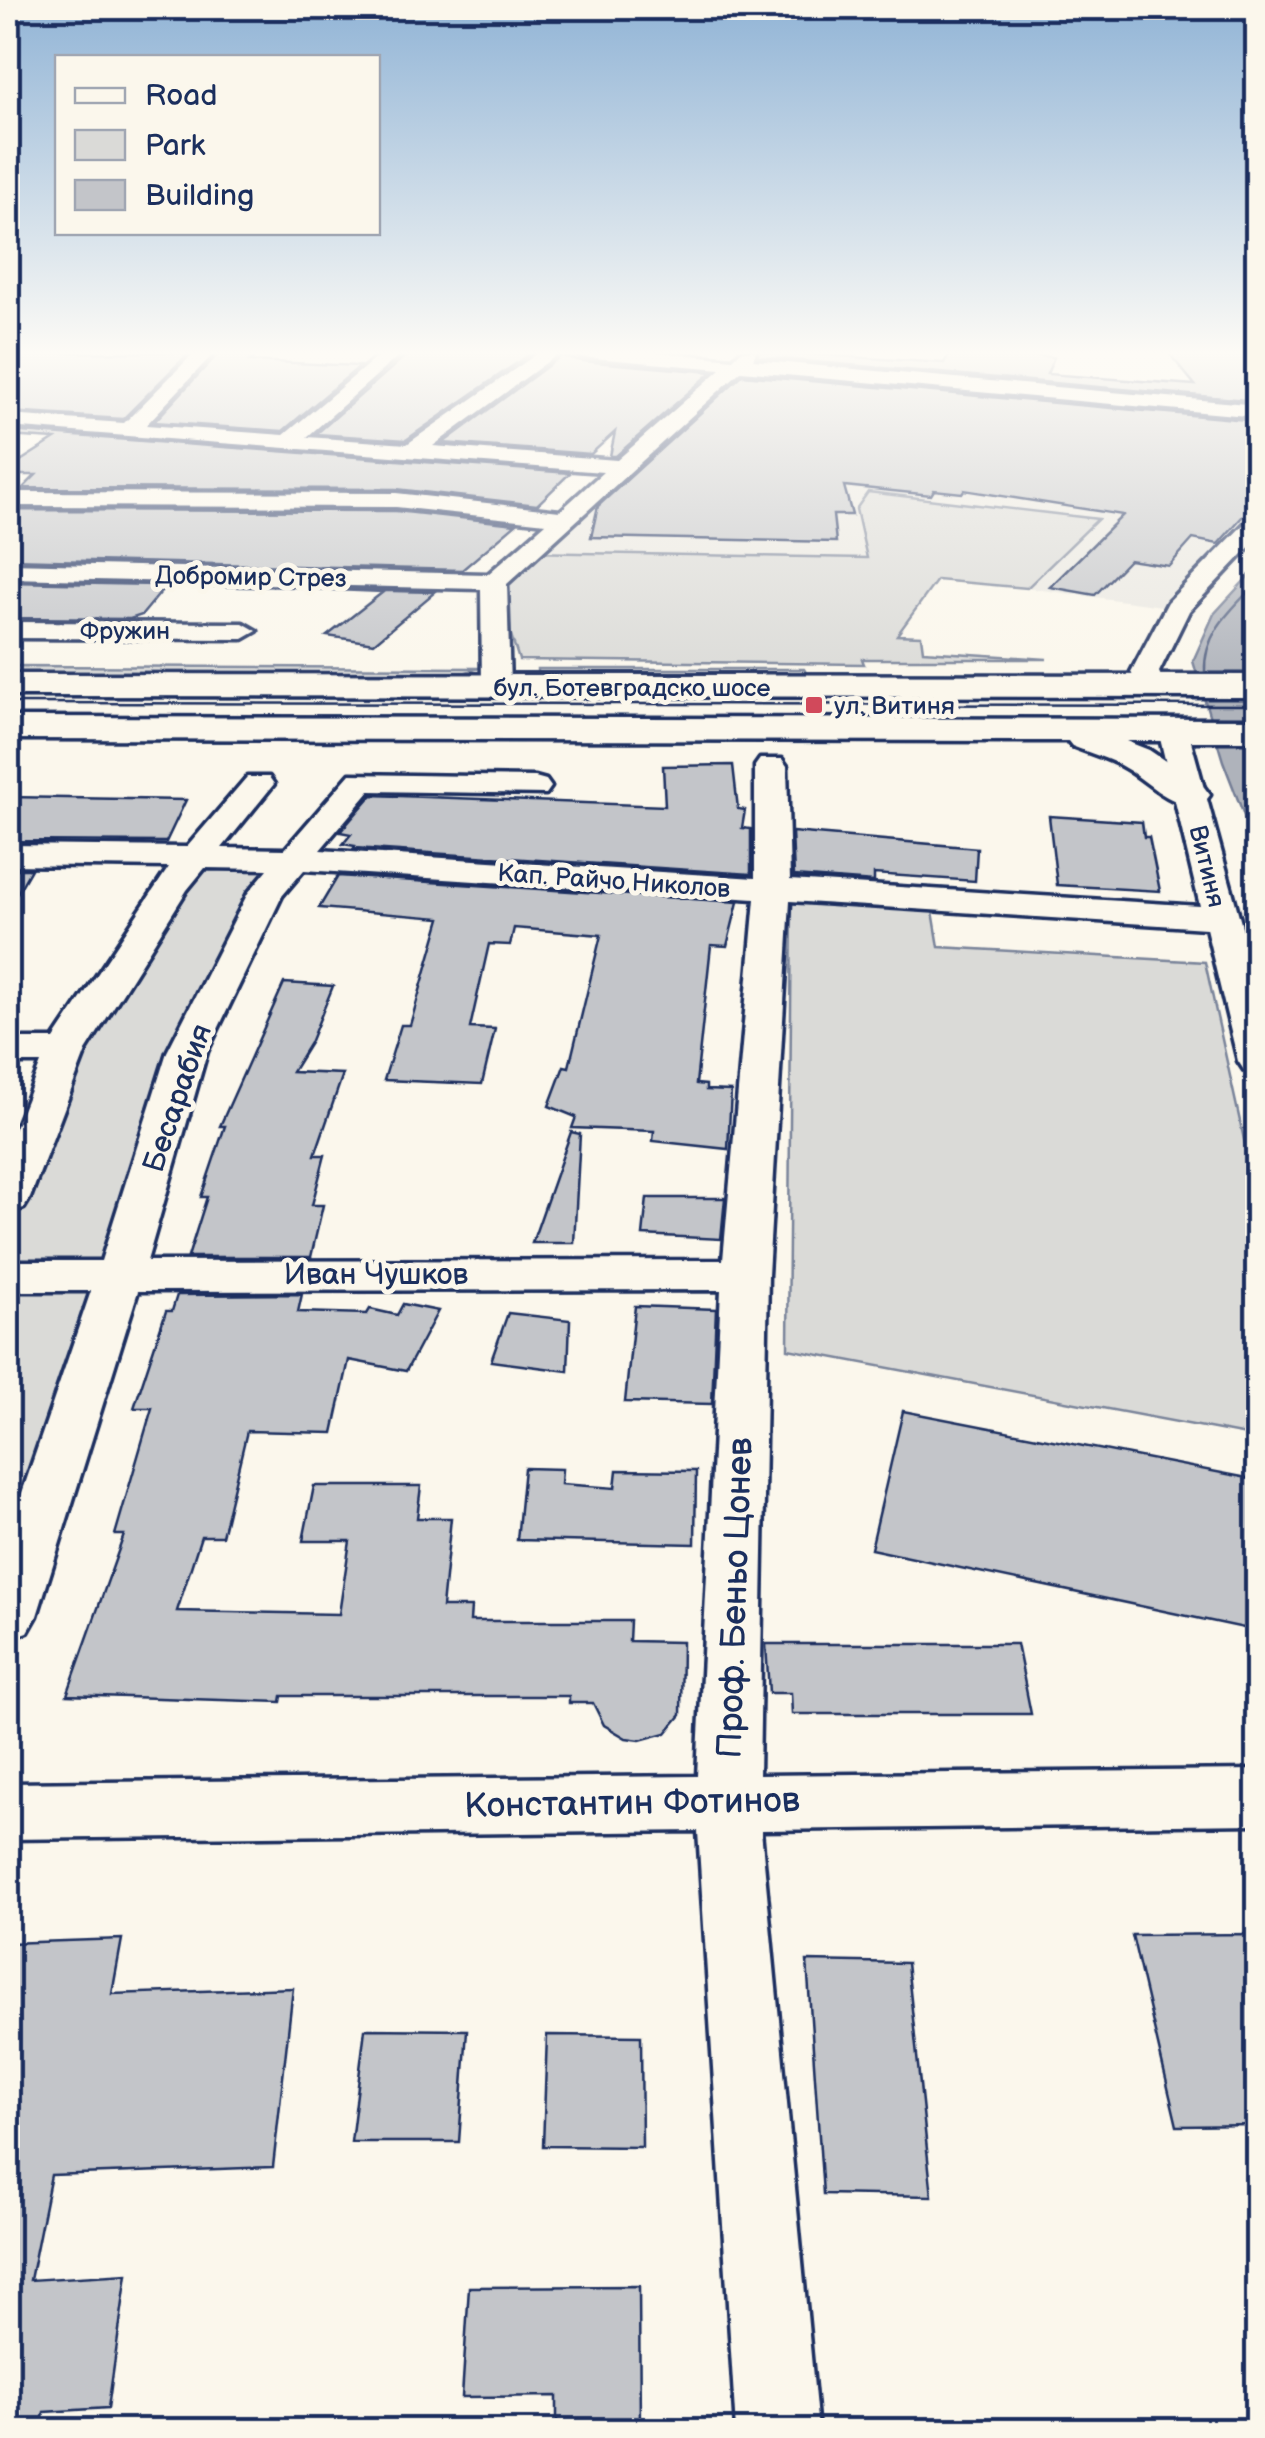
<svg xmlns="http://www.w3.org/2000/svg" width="1265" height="2438" font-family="'Balsamiq Sans',sans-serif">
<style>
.built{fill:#eae8e2}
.green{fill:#dadad7;stroke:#7a849a;stroke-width:2.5}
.water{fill:#afb3bb;stroke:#747e96;stroke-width:2.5}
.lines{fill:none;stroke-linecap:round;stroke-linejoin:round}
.shore{stroke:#566483;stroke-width:2.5}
.building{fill:#c3c5c9;stroke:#1b2f5e;stroke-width:2.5}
.minor-casing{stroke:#1b2f5e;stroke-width:7}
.major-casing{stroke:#1b2f5e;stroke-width:7}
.minor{fill:#fbf7ec;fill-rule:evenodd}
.major{fill:#fbf7ec;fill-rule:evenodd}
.tram{stroke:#1b2f5e;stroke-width:2.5}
.poi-dot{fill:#d1495b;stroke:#fbf7ec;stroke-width:4}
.labels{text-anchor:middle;stroke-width:10;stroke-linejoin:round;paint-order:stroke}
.far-street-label{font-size:25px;fill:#1b2f5e;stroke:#fbf7ec}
.far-poi-label{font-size:25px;fill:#1b2f5e;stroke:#fbf7ec;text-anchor:start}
.street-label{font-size:30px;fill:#1b2f5e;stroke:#fbf7ec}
.near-street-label{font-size:35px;fill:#1b2f5e;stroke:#fbf7ec}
</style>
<rect width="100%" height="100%" fill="#fbf7ec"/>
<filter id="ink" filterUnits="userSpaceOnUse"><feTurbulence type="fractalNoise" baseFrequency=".01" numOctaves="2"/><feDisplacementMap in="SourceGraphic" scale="20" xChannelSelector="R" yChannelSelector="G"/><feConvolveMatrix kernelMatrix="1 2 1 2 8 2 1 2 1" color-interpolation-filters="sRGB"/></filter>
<g filter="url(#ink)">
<polygon class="built" points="737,364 1257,411 1257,523 1177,608 1027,588 1097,519 869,492 856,509 868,558 524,552"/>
<g class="green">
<polygon points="868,492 1098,519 1027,588 937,580 897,635 921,636 923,651 1047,659 862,659 864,664 519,660 494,582 524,552 867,558 856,509"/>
<polygon points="8,666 479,668 457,675 8,673"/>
<polygon points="537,669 804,669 808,676 560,675 537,673"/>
<polygon points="197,856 293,859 266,893 120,1274 8,1616 8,1198 66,1051"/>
<polygon points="792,900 933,911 939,947 1205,962 1257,1199 1257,1437 788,1349"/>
</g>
<polygon class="water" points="1257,567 1257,849 1223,761 1193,661 1214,614"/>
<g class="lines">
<path class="shore" d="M1205 672C1203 633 1233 608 1258 582"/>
</g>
<g class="building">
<polygon points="411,351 531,353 406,440 316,434"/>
<polygon points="759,351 944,363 951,351 978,351 1054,357 1047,374 1195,385 1167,351 1258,351 1258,401 758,357"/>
<polygon points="151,352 189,353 123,419 8,412 8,353"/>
<polygon points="219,353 260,353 250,361 360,366 283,431 154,422"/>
<polygon points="561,356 582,361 712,372 616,456 610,456 615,432 591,454 443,443"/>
<polygon points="742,375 1258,421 1258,499 1218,544 1193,539 1169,566 1129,560 1095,595 1050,587 1123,515 964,490 962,493 934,490 931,495 844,486 852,515 833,515 836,542 591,537 598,506"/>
<polygon points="8,431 570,473 537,505 396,489 23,488 36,475 8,475 8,469 55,439 8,436"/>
<polygon points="8,510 396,511 516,524 462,570 8,559"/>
<polygon points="8,582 255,587 166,586 142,615 130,619 8,618"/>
<polygon points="311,589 435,592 374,643 327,636 383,592"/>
<polygon points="733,765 738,809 745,810 742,828 751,829 751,874 354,848 355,846 343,844 351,834 340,832 372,795 665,806 663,766"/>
<polygon points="8,797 186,800 166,842 8,841"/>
<polygon points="1049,816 1142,822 1144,837 1149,837 1160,891 1057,885"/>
<polygon points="792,832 977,848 975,881 874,874 874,882 794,876"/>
<polygon points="8,869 31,869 8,909"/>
<polygon points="338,876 738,902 727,946 711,945 696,1084 706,1085 706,1090 731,1091 728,1149 653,1141 654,1131 572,1128 576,1117 549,1106 564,1066 569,1067 601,935 514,928 510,945 489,944 470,1028 495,1029 482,1084 384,1080 401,1025 410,1025 441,918 319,908"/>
<polygon points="284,983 333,986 310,1043 292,1072 343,1074 315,1155 325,1155 312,1205 323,1205 311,1257 188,1257 207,1197 201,1197 225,1126 220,1126"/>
<polygon points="571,1132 580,1134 574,1243 532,1243"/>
<polygon points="647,1198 725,1198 721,1239 643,1235"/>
<polygon points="302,1294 298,1312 367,1314 370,1309 397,1315 403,1304 438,1311 406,1371 349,1360 333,1433 247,1431 222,1536 201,1536 177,1611 339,1614 350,1541 303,1541 314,1486 421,1486 417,1518 451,1518 442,1607 471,1607 470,1621 630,1621 629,1641 682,1642 681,1715 666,1733 640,1740 626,1738 604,1725 593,1703 569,1703 569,1696 282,1696 281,1702 67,1695 124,1535 115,1535 152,1408 134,1408 166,1311 172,1311 177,1295"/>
<polygon points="635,1306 716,1309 712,1404 625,1402"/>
<polygon points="508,1313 570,1320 568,1371 491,1361"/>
<polygon points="903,1411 1258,1480 1258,1631 871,1549"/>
<polygon points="524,1468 562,1469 561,1484 615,1488 617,1470 696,1471 695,1544 517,1540"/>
<polygon points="766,1644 1017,1644 1031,1714 792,1714 791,1693 769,1693"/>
<polygon points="1258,1934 1258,2125 1177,2126 1132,1935"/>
<polygon points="122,1939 112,1994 293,1988 273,2167 51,2175 30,2280 127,2274 108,2408 44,2412 41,2430 8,2430 8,1943"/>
<polygon points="807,1961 907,1963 932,2196 823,2194"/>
<polygon points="365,2029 467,2030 459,2142 351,2142"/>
<polygon points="547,2035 641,2036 642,2147 543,2146"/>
<polygon points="639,2286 640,2430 557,2430 557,2396 462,2397 469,2287"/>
</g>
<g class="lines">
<defs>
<g id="minor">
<polygon points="196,351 216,351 146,425 284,435 384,351 404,351 307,437 407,444 541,351 562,351 433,446 617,460 721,369 582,357 573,351 647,351 733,359 741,351 756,351 753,360 1258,405 1258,417 741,371 507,584 510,687 506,693 486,693 482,687 481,589 8,578 8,563 488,574 546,523 396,507 8,506 8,492 396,493 560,511 603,472 8,427 8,415 124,423"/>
<polygon points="1258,516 1258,538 1189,611 1159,672 1165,686 1161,692 1141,692 1131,672 1168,602 1250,518"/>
<polygon points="8,622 243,623 257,631 243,639 8,638"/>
<path d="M1173 721 1184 724 1188 730 1258 985V1073L1244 1070 1238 1061 1206 928 790 901 768 1275 759 1775 1258 1770V1824L761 1830 818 2430H736L698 1831 8 1839V1783L697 1776 721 1290 138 1291 37 1616 28 1632 8 1639V1534L91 1291H8V1261H101L167 1052 248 893 268 869 205 868 187 890 86 1051 30 1198 24 1208 8 1212V1145L41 1063H8V1039H54L169 867 8 865V845L187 847 247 777H269L274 784 222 848 285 849 350 774 535 777 546 780 551 787 546 794 370 791 320 850 755 878V766L760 759H782L787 766 790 880 1200 906 1158 730 1162 724ZM304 870 755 899 723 1260 147 1261 207 1052 282 896Z"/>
</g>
<g id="major">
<polygon points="8,674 1258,675 1258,697 8,696"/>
<path d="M8 717 1258 719V741H1126L1149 750 1204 787 1210 795 1204 803C1172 811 1151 783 1125 768 1109 758 1089 753 1072 746L1068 741 8 739Z"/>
</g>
</defs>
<use href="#minor" class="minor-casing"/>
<use href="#major" class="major-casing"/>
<use href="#minor" class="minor"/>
<use href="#major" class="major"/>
<polyline class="tram" points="8,703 1258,705"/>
</g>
</g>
<linearGradient id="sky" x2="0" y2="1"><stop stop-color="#91b4d6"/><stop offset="0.51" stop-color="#fdfbf6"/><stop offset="1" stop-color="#fdfbf6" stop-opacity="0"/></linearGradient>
<rect width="1265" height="692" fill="url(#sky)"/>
<rect class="poi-dot" x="804" y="695" width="20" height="20" rx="5"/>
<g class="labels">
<g class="far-street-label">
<text transform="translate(251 576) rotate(1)" y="9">Добромир Стрез</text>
<text x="125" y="639">Фружин</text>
<text x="632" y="696">бул. Ботевградско шосе</text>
<text transform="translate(1208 866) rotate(76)" y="9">Витиня</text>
<text transform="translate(614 880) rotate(4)" y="9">Кап. Райчо Николов</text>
</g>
<g class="far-poi-label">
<text x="834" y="714">ул. Витиня</text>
</g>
<g class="street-label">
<text transform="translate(177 1098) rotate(-71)" y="10">Бесарабия</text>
<text x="376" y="1284">Иван Чушков</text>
</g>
<g class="near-street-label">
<text transform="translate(734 1598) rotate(-88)" y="12">Проф. Беньо Цонев</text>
<text transform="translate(632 1802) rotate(-1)" y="12">Константин Фотинов</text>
</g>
</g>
<rect width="1265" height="2438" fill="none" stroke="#fbf7ec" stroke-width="40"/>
<rect x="20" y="20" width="1225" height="2398" fill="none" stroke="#1b2f5e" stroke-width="4" filter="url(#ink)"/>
<rect x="55" y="55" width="325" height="180" fill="#fbf7ec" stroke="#a1a7b3" stroke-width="2.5"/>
<rect x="75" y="88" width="50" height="15" fill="#fbf7ec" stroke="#a1a7b3" stroke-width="2.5"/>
<text x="145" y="105" font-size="30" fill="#1b2f5e">Road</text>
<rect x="75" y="130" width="50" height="30" fill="#dadad7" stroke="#a1a7b3" stroke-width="2.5"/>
<text x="145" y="155" font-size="30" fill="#1b2f5e">Park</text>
<rect x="75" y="180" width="50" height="30" fill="#c3c5c9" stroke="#a1a7b3" stroke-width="2.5"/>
<text x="145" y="205" font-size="30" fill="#1b2f5e">Building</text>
</svg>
